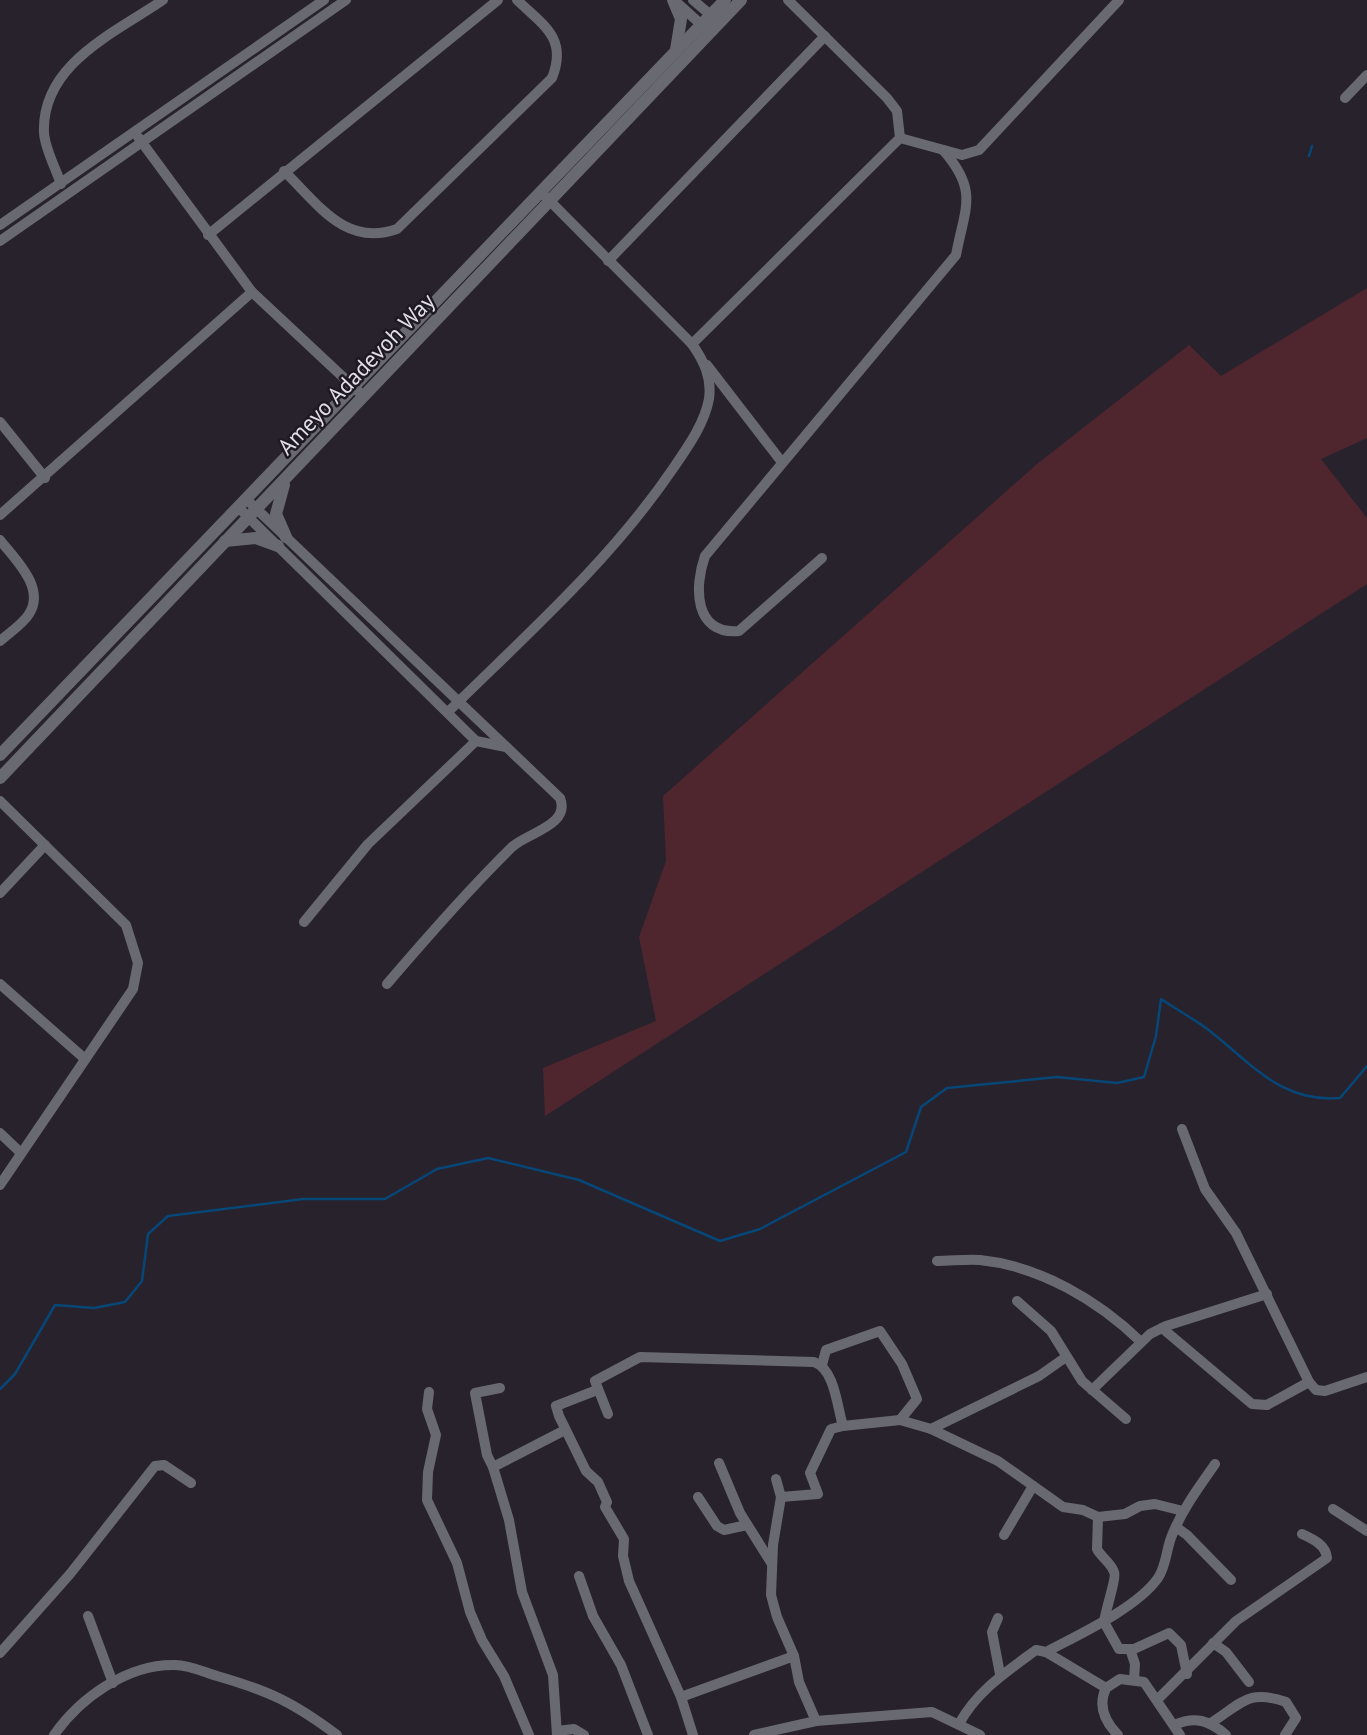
<svg xmlns="http://www.w3.org/2000/svg" width="1367" height="1735" font-family="'PT Sans',sans-serif">
<style>
.green{fill:#4f262e}
.lines{fill:none;stroke-linecap:round;stroke-linejoin:round}
.stream{stroke:#064778;stroke-width:2.5}
.minor{stroke:#696a71;stroke-width:10}
.tertiary{stroke:#696a71;stroke-width:12}
.labels{text-anchor:middle;stroke-width:5;stroke-linejoin:round;paint-order:stroke}
.street-label{font-size:23px;fill:#e2dee6;stroke:#1e1923}
</style>
<rect width="100%" height="100%" fill="#28222d"/>
<polygon class="green" points="1367,288 1367,438 1321,459 1367,518 1367,584 545,1116 543,1068 656,1021 639,937 666,861 663,796 1037,464 1189,345 1221,376"/>
<g class="lines">
<g class="stream">
<polyline points="1309,156 1312,146"/>
<path d="M0 1389 15 1374 55 1305 94 1308 125 1302 142 1281 148 1234 168 1216 303 1199H385L437 1169 488 1158 579 1180 720 1241 760 1229 906 1152 921 1107 947 1088 1057 1077 1117 1083 1144 1077 1156 1036 1161 999C1176 1009 1192 1018 1206 1028 1251 1062 1279 1103 1340 1098L1367 1066"/>
</g>
<g class="minor">
<polyline points="674,0 705,28"/>
<polyline points="693,0 714,18"/>
<polyline points="1345,98 1367,75"/>
<polyline points="138,137 252,292 359,392"/>
<polyline points="900,138 962,155 979,150 1119,0"/>
<path d="M284 171C319 205 345 247 397 229L552 78C568 38 543 25 517 0"/>
<path d="M61 184C56 169 45 149 44 133 41 64 115 33 163 0"/>
<polyline points="0,225 324,0"/>
<polyline points="208,235 498,0"/>
<polyline points="0,241 346,0"/>
<polyline points="608,261 825,36"/>
<polyline points="692,344 900,138 897,111 887,98 788,0"/>
<polyline points="707,365 781,461"/>
<polyline points="0,422 45,478"/>
<path d="M246 499 560 798C571 825 527 833 512 847 468 890 428 936 387 984"/>
<polyline points="238,507 476,741 506,747"/>
<polyline points="0,515 252,292"/>
<path d="M0 540C15 559 46 588 29 614 23 624 9 633 0 641"/>
<path d="M822 558 739 631C694 635 694 587 705 556L956 255C965 207 979 191 943 150"/>
<path d="M448 712C526 635 610 561 672 470 687 448 704 425 709 399 712 378 704 361 692 344L541 192"/>
<polyline points="0,801 126,925 138,963 133,989 0,1185"/>
<polyline points="0,893 45,845"/>
<polyline points="304,922 368,844 476,741"/>
<polyline points="0,984 85,1059"/>
<polyline points="1182,1129 1205,1189 1236,1233 1309,1382 1316,1390 1325,1391 1367,1377"/>
<polyline points="0,1133 21,1153"/>
<path d="M937 1261C951 1261 966 1259 980 1260 1040 1266 1099 1301 1141 1342"/>
<polyline points="1017,1301 1051,1331 1082,1381 1126,1419"/>
<polyline points="1162,1328 1252,1404 1267,1405 1309,1382"/>
<polyline points="822,1365 826,1350 880,1331 902,1364 917,1399 900,1420"/>
<polyline points="597,1390 556,1406 559,1416 586,1471 598,1482 607,1502 605,1507 624,1539 623,1556 629,1581 681,1697 693,1735"/>
<polyline points="1092,1390 1150,1334 1166,1326 1267,1294"/>
<polyline points="429,1392 427,1409 436,1435 428,1472 427,1500 457,1563 470,1612 482,1640 504,1676 529,1735"/>
<path d="M608 1414 595 1381 640 1357 814 1362C835 1369 837 1407 843 1426L900 1420 931 1429 998 1461 1063 1507 1083 1510 1098 1517 1125 1514 1140 1506 1155 1504 1183 1511"/>
<polyline points="931,1429 1039,1376 1066,1357"/>
<polyline points="719,1463 740,1513 772,1564"/>
<polyline points="493,1467 487,1455 475,1393 500,1388"/>
<polyline points="776,1479 781,1497"/>
<polyline points="698,1497 717,1526 724,1530 747,1525"/>
<polyline points="1333,1509 1367,1531"/>
<path d="M1098 1517 1097 1549C1101 1557 1111 1563 1114 1572 1117 1577 1105 1612 1104 1622L1119 1649H1134L1169 1633 1181 1645 1187 1674"/>
<polyline points="1176,1527 1187,1535 1231,1580"/>
<polyline points="1004,1535 1033,1486"/>
<polyline points="579,1576 593,1616 621,1665 648,1735"/>
<polyline points="88,1616 113,1683"/>
<polyline points="998,1618 992,1632 1000,1674"/>
<polyline points="1213,1643 1226,1652 1249,1682"/>
<polyline points="1130,1649 1135,1664 1134,1680"/>
<polyline points="1046,1652 1106,1688 1120,1679 1144,1682 1180,1735"/>
<polyline points="0,1653 70,1574 155,1466 164,1465 191,1483"/>
<path d="M1106 1688C1098 1705 1104 1721 1118 1735"/>
<polyline points="681,1697 794,1656"/>
<path d="M1157 1700 1236 1621 1327 1558C1326 1545 1313 1539 1302 1534"/>
<polyline points="816,1721 799,1682 794,1656 777,1617 771,1595 773,1545 781,1497 818,1494 810,1473 831,1429 843,1426"/>
<path d="M1211 1723C1243 1702 1249 1689 1286 1702L1296 1718 1285 1735"/>
<path d="M959 1724C977 1691 1006 1672 1036 1650L1046 1652C1078 1635 1137 1608 1158 1578 1167 1565 1166 1547 1173 1533 1183 1508 1200 1486 1215 1464"/>
<path d="M1174 1725C1195 1716 1209 1720 1226 1735"/>
<polyline points="557,1731 574,1729 584,1735"/>
<path d="M54 1735C80 1698 127 1664 175 1665 189 1665 204 1672 217 1676 269 1691 293 1702 337 1735"/>
<polyline points="557,1735 553,1675 522,1592 509,1520 493,1467 565,1430"/>
<polyline points="754,1735 816,1721 932,1712 980,1735"/>
</g>
<g class="tertiary">
<polyline points="673,0 681,19 676,50"/>
<polyline points="284,485 276,514 286,537"/>
<polyline points="225,541 256,538 278,546"/>
<polyline points="0,755 725,0"/>
<polyline points="0,778 741,0"/>
</g>
</g>
<g class="labels">
<g class="street-label">
<text transform="translate(356 374) rotate(-46)" y="8">Ameyo Adadevoh Way</text>
</g>
</g>
</svg>
